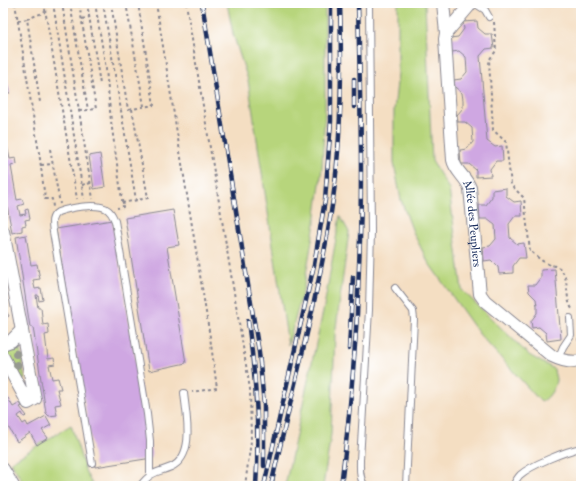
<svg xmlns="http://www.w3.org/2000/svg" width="584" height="489" font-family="'IM FELL Double Pica',serif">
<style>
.green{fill:#b7d57c;stroke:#69826d}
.building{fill:#cfa7e2}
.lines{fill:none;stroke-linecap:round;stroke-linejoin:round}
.service-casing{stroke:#888690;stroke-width:8}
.minor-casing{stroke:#888690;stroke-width:14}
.path{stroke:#888690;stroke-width:2;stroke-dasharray:3 3;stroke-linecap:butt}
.service{stroke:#fff;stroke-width:6}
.minor{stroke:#fff;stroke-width:12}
.rail-casing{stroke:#1b2f5e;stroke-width:4.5}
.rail{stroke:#fff;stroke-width:3;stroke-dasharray:9;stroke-linecap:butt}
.tree{fill:#969990}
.labels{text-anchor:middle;stroke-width:4;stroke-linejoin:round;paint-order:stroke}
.street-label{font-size:12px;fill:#1b2f5e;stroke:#fff}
</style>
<rect width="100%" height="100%" fill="#fff"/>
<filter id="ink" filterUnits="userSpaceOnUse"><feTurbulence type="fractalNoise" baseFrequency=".025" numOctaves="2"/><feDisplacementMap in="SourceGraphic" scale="8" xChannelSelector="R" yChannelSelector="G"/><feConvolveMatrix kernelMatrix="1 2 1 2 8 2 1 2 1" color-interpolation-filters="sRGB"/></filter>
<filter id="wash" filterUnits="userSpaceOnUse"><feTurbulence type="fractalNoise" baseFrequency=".012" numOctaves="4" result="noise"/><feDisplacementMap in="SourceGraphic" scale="16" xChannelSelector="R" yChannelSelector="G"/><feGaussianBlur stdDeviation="0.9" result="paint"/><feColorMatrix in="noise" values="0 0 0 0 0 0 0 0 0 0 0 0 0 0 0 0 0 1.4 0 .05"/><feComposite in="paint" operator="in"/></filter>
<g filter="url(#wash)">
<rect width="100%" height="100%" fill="#f4dec2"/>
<g class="green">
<polygon points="227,3 325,3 325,109 322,168 315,223 304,286 288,345 248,80 233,34"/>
<path d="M398 3H425L432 161 449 189 462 290 529 355 554 369C554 373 556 377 556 380 555 389 548 399 541 402L480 335 428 262 413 232 401 200 394 163V111L398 73Z"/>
<polygon points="340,216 349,232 335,335 331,434 323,486 285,486 324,307"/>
<polygon points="12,345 17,347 20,350 25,379 22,380 5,354 6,348"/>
<polygon points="71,425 86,473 93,486 25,486 11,462"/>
</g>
<g id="blocks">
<g class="building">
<polygon points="477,21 478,28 485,34 492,34 494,48 486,49 480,56 487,141 495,147 502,146 503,161 496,161 490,169 491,176 476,177 476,170 469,164 461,164 460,150 467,149 473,142 472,128 465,122 458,122 457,115 463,108 463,100 462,93 455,87 454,80 461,79 467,72 466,57 459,51 452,52 450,38 458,37 464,29 463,22"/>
<polygon points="7,78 10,93 6,94 4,79"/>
<polygon points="3,139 5,146 7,146 10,159 16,158 17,164 11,166 17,200 22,199 24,204 18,206 20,215 26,214 25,210 28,209 30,219 25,220 26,225 22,226 22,231 12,233 3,183"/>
<polygon points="100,154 105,187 94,189 89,156"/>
<polygon points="506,188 506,196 514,202 521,201 522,216 515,216 509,224 510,238 517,244 524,243 526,258 519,258 513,266 513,273 499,274 498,267 491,260 484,261 483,247 490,246 496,239 495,225 487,219 480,219 479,205 486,205 492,197 492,190"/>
<polygon points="173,210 179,245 167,247 186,363 149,371 125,218"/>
<polygon points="112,220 152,458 95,467 56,229"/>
<polygon points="26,235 31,265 37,264 40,279 33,280 35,289 41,288 43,300 39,301 38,295 36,295 38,308 41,308 43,325 48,324 49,334 45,335 48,359 54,358 55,364 49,365 52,379 58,378 61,389 57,389 61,404 55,405 57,415 49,416 46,413 33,327 30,327 16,237"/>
<polygon points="555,269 561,339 547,341 546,333 539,327 532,328 531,321 537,313 537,306 536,299 529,292 528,285 535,285 541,277 541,270"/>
<polygon points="3,306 9,316 3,320"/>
<polygon points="3,398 4,400 8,398 13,407 20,403 22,406 20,407 27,416 24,417 22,413 18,416 23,424 26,422 28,426 46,416 51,425 42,430 48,438 37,445 30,433 17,442 3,418"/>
</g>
</g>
</g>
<g filter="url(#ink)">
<use href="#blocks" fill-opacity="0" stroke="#888690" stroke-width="1"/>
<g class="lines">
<defs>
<g id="service">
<polyline points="474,3 485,10 489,17"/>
<polyline points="395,288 413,311 414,319 406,486"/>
<polyline points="558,359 563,347 571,335 570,318"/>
<path d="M92 463 53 232C52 224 50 217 58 212 69 208 98 202 108 210 112 213 113 217 115 221L147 414 150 441V475"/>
<path d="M140 486C152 471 154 474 171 467 196 456 186 414 184 393"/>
<path d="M365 486C359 479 360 468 360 460L369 310 371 231 369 3"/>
<path d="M513 486C515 482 517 478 520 475 531 465 566 451 581 448"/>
</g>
<g id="minor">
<path id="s1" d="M443 3 446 33 445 39 453 160C455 171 466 177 470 188L480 294 485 301 552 356C562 361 570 363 581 361"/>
<polyline points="446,33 469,6 470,3"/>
<polyline points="3,231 35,399 28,403 3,357"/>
<polyline points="3,344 11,341 22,330"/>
<polyline points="3,469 13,486"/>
</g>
</defs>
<use href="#service" class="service-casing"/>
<use href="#minor" class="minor-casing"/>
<g class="path">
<polyline points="15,3 40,159 45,199 52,199 53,207"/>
<polyline points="44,3 77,199"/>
<polyline points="53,3 84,199"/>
<polyline points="62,3 93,199"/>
<polyline points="70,3 88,110"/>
<polyline points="87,3 100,84"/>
<polyline points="95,3 106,69 111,121 123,207 117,208"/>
<polyline points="103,3 136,200"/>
<polyline points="111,3 128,110 132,109"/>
<polyline points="126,3 144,106"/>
<polyline points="156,3 210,337 217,388 192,392"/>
<polyline points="186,3 250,389 251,441 245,486"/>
<polyline points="27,19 45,12"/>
<polyline points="82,19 90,17"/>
<polyline points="18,21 27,19 40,102"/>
<path d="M494 22 496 51 489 60 493 130 506 142 511 185 524 198 530 251C535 255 541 261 548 264 553 266 558 265 562 271 570 282 564 299 573 310"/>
<polyline points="79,111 96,109 79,3"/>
<polyline points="50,149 60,204"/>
<polyline points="41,165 53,164"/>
<polyline points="82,185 91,183"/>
<polyline points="122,203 148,198 132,109 154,105 138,3"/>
<polyline points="578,338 580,351"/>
</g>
<use href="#service" class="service"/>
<use href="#minor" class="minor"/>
<defs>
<g id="rail">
<polyline points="202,3 259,352 264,405 264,466"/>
<polyline points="354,79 354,107"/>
<path d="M248 321C256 377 260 429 256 486"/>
<polyline points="349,349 353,277"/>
<polyline points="264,486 314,265 325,200 331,121 331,3"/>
<path d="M271 486C292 391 319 296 333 199 342 135 342 68 340 3"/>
<path d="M341 486C350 413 357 340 359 266 363 178 360 91 358 3"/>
</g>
</defs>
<use href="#rail" class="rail-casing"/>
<use href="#rail" class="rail"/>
</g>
<g class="tree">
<circle cx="16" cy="354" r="4"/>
<circle cx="17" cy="365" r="4"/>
</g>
</g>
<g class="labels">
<g class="street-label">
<text dy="4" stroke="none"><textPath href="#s1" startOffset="226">Allée des Peupliers</textPath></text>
</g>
</g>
<rect width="584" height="489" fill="none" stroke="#fff" stroke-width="16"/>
</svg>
